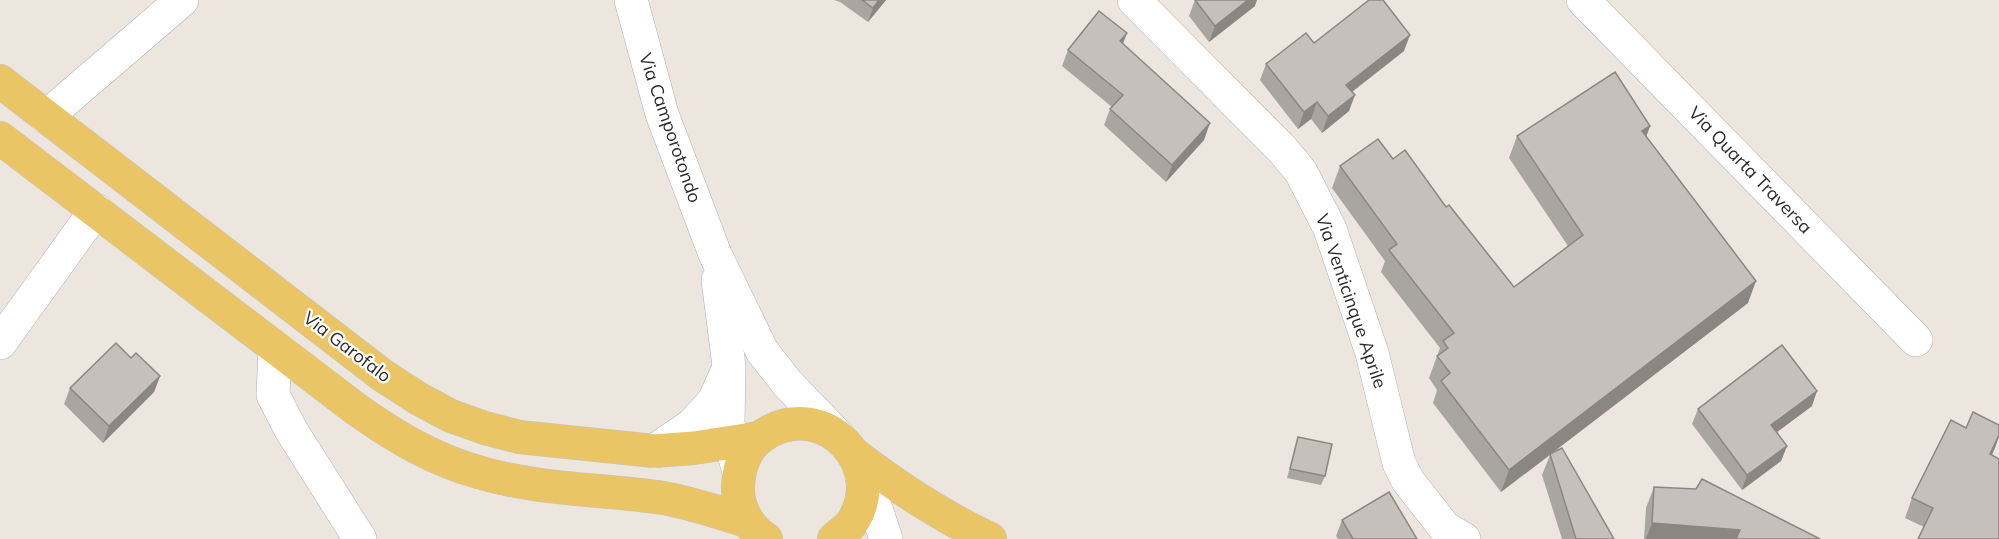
<svg xmlns="http://www.w3.org/2000/svg" width="1999" height="539" font-family="Mulish,sans-serif">
<style>
.lines{fill:none;stroke-linecap:round;stroke-linejoin:round}
.minor-casing{stroke:#afb1bb;stroke-width:34}
.major-casing{stroke:#c4c4c4;stroke-width:34}
.minor{stroke:#fff;stroke-width:33}
.major{stroke:#eac566;stroke-width:33}
.wall{fill:#a9a6a0}
.shaded-wall{fill:#8a8782}
.building{fill:#c5c1ba;stroke:#8a8782;stroke-width:1.5}
.labels{text-anchor:middle;stroke-width:4.5;stroke-linejoin:round;paint-order:stroke}
.street-label{font-size:18px;fill:#2c2c2c;stroke:#fff}
</style>
<rect width="100%" height="100%" fill="#ece6df"/>
<g class="lines">
<defs>
<g id="minor">
<polyline points="631,0 662,114 715,254 762,351 787,383 837,435"/>
<polyline points="1134,0 1282,149 1301,172 1330,229 1372,353 1399,463 1408,481 1445,528 1464,539"/>
<polyline points="1583,0 1916,340"/>
<polyline points="46,117 182,0"/>
<polyline points="718,280 729,366 728,422 731,442 738,469"/>
<polyline points="0,343 96,210"/>
<polyline points="275,348 273,395 291,430 360,539"/>
<polyline points="654,451 692,425 714,401 726,374"/>
<polyline points="862,478 872,497 886,539"/>
</g>
<g id="major">
<polyline points="0,81 382,375 419,399 451,416 485,428 519,437 654,451 694,448 759,438"/>
<path d="M0 138 356 409C394 436 432 459 478 472 538 490 602 489 663 498 692 503 720 513 747 521"/>
<path d="M854 454C897 487 941 516 990 539"/>
<path d="M766 539C748 528 737 506 738 486 739 463 747 444 767 433 826 398 890 468 851 524 846 530 839 534 834 539"/>
</g>
</defs>
<use href="#minor" class="minor-casing"/>
<use href="#major" class="major-casing"/>
<use href="#minor" class="minor"/>
<use href="#major" class="major"/>
</g>
<g class="wall">
<polygon points="834,0 886,0 868,22 840,2"/>
<polygon points="1195,0 1255,6 1209,42 1189,16"/>
<polygon points="1127,33 1122,44 1204,140 1166,182 1104,125 1110,109 1112,107 1062,66 1068,50"/>
<polygon points="1314,43 1404,51 1352,92 1349,111 1322,133 1311,119 1298,129 1260,80 1266,64"/>
<polygon points="1650,126 1646,137 1748,303 1552,453 1614,539 1562,539 1542,475 1550,455 1501,492 1433,403 1437,390 1429,378 1440,348 1381,272 1385,261 1332,188 1340,166 1393,159 1514,287 1568,246 1509,158 1517,136"/>
<polygon points="131,358 160,376 154,392 103,443 64,404 70,388"/>
<polygon points="1812,406 1777,432 1787,446 1781,461 1742,490 1692,424 1698,409"/>
<polygon points="1999,425 1999,437 1992,455 1924,527 1905,518 1912,498 1966,428"/>
<polygon points="1298,437 1325,476 1321,485 1287,478"/>
<polygon points="1654,487 1820,539 1644,539 1646,508"/>
<polygon points="1342,520 1417,539 1338,539 1336,536"/>
</g>
<g class="shaded-wall">
<polygon points="879,0 886,0 868,22 873,8"/>
<polygon points="1248,0 1257,0 1255,6 1209,42 1215,26"/>
<polygon points="1127,33 1121,49 1120,41"/>
<polygon points="1410,35 1404,51 1340,101 1346,85"/>
<polygon points="1355,95 1349,111 1322,133 1328,116"/>
<polygon points="1317,102 1311,119 1298,129 1304,112"/>
<polygon points="1210,123 1204,140 1166,182 1172,165"/>
<polygon points="1650,126 1642,148 1642,131"/>
<polygon points="1756,281 1748,303 1501,492 1509,470"/>
<polygon points="160,376 154,392 103,443 109,426"/>
<polygon points="1817,391 1812,406 1766,440 1771,425"/>
<polygon points="1999,435 1995,448 1982,474 1990,454"/>
<polygon points="1787,446 1781,461 1742,490 1747,475"/>
<polygon points="1652,523 1740,530 1736,539 1646,539"/>
</g>
<g class="building">
<polygon points="862,0 879,0 873,8"/>
<polygon points="1195,0 1248,0 1215,26"/>
<polygon points="1369,0 1383,0 1410,35 1346,85 1355,95 1328,116 1317,102 1304,112 1266,64 1306,33 1314,43"/>
<polygon points="1099,11 1127,33 1120,41 1210,123 1172,165 1110,109 1123,95 1068,50"/>
<polygon points="1615,72 1650,126 1642,131 1756,281 1509,470 1441,381 1450,373 1437,356 1448,348 1443,341 1454,333 1389,250 1397,244 1340,166 1378,139 1393,159 1405,150 1446,207 1449,205 1514,287 1583,235 1517,136"/>
<polygon points="116,343 131,358 136,353 160,376 109,426 70,388"/>
<polygon points="1782,345 1817,391 1771,425 1787,446 1747,475 1698,409"/>
<polygon points="1973,412 1999,425 1999,435 1990,454 1999,459 1999,539 1918,539 1933,508 1912,498 1951,420 1966,428"/>
<polygon points="1298,437 1332,444 1325,476 1290,469"/>
<polygon points="1562,448 1614,539 1576,539 1550,454"/>
<polygon points="1702,479 1820,539 1736,539 1740,530 1652,523 1654,487 1696,489"/>
<polygon points="1389,492 1417,539 1353,539 1342,520"/>
</g>
<g class="labels">
<g class="street-label">
<text transform="translate(670 128) rotate(71)" y="6">Via Camporotondo</text>
<text transform="translate(1750 170) rotate(46)" y="6">Via Quarta Traversa</text>
<text transform="translate(1351 301) rotate(71)" y="6">Via Venticinque Aprile</text>
<text transform="translate(347 347) rotate(37)" y="6">Via Garofalo</text>
</g>
</g>
</svg>
